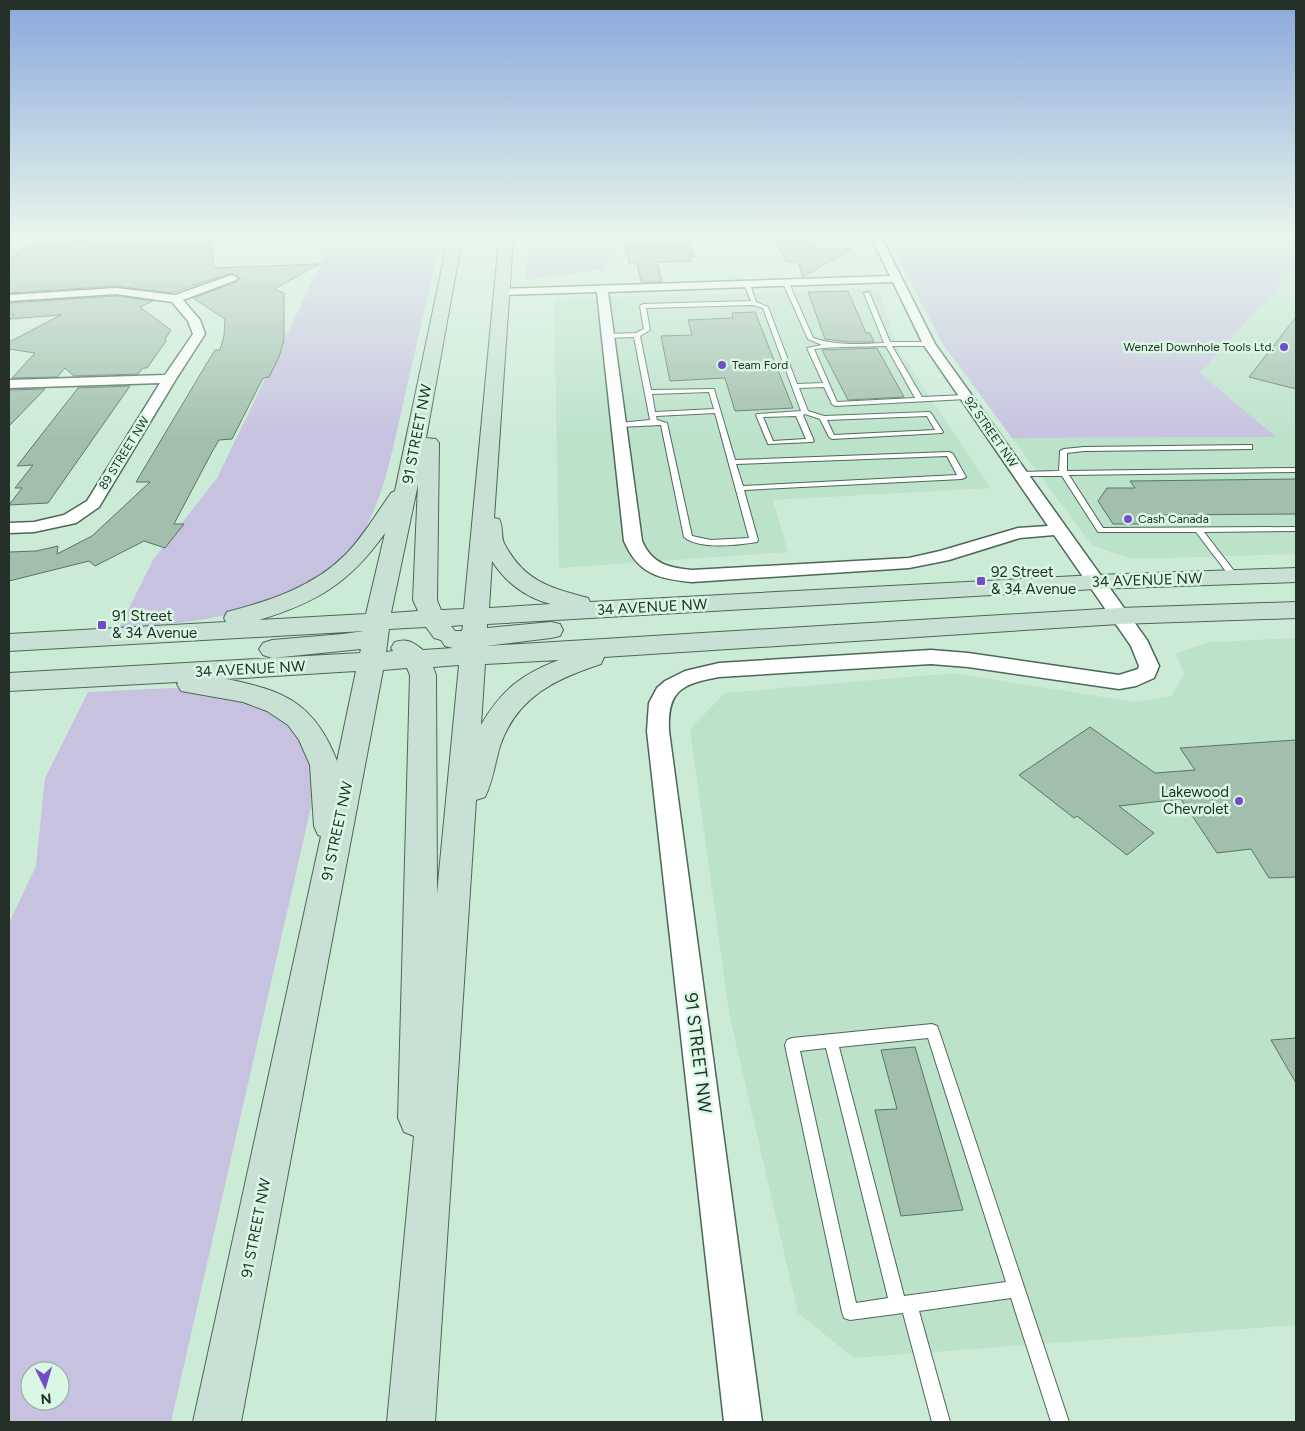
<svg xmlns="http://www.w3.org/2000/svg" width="1305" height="1431" font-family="Figtree,sans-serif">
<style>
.built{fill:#bce2ca}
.green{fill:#c7c2e0;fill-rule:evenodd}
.building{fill:#a2bfad;stroke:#597564}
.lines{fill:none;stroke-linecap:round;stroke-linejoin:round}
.lane-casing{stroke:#4c6756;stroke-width:2}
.street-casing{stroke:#4c6756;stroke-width:3}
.secondary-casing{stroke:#4c6756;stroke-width:2}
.lane{fill:#fff;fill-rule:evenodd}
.street{fill:#fff;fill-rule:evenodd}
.secondary{fill:#c8e1d4;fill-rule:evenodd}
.poi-dot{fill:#724dc6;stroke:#d9f8e4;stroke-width:2}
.labels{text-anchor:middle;stroke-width:5;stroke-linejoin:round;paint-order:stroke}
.far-poi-label{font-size:12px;fill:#243028;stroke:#d9f8e4;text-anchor:start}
.far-street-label{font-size:12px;fill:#243028;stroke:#d9f8e4}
.street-label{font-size:15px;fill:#243028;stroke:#d9f8e4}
.poi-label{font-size:15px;fill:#243028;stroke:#d9f8e4;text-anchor:start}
.near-street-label{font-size:18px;fill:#243028;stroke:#d9f8e4}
</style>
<rect width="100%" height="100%" fill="#ccebd7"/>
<g class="built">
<polygon points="1296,267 1296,554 1133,559 1093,546 1012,438 1275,437 1200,373"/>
<polygon points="878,289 897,347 990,488 773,500 788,552 559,568 554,299"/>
<polygon points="1296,638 1296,1325 854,1358 798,1313 729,1013 690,729 725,693 954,673 1134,702 1171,696 1184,675 1176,653 1211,642"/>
</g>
<g class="green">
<path d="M333 239H441C428 297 414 355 401 413 392 451 385 490 367 525 359 542 345 556 330 568 271 615 192 624 119 628L153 560 217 478Z"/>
<polygon points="528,239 613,239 604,269 526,280"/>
<polygon points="888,239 1296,239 1296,267 1200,373 1276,437 1012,438 942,343"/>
<path d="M172 688C201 689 222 694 250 704 259 707 270 710 278 715 308 735 315 774 311 807L171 1422H9V923L36 866 45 778 88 692ZM30 1371H60V1401H30Z"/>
</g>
<g class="building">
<polygon points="99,239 211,239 214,268 320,264 274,289 284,293 284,340 279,357 269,377 263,378 232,439 219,440 212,452 174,524 184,524 165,548 144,541 95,566 89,561 9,581 9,552 36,551 58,546 57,554 92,536 150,482 136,482 207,363 215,350 220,350 224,336 225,319 193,298 237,282 240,278 231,273 171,293 116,286 9,293 9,261 27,246"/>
<polygon points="624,239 687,239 694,257 689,257 691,261 657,262 662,282 641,282 637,263 629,263"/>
<polygon points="809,240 815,250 851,249 803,277 798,262 787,262 775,241"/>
<polygon points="848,291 866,333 870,333 874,342 849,342 825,339 808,292"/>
<polygon points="116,296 153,301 140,307 171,330 165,339 166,341 147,368 143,368 138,374 74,376 65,368 57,377 12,378 35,353 9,349 9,342 61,315 10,319 14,314 9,314 9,303"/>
<polygon points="755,312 793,408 735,411 725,378 670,381 661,336 692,335 688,320 733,318 732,313"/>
<polygon points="1296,317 1296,389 1249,377"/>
<polygon points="877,348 904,397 848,400 822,350"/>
<polygon points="130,386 48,503 9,505 22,488 15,488 33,465 17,466 78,388"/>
<polygon points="45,389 9,426 9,390"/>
<polygon points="1296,479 1296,514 1158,515 1164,524 1113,524 1098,501 1107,488 1135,488 1130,481"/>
<polygon points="1090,727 1155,773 1195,770 1180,748 1296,740 1296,877 1269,878 1251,849 1217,853 1181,799 1119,806 1154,833 1127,855 1077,816 1074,818 1019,775"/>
<polygon points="1296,1038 1296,1083 1271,1040"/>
<polygon points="915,1047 963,1210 901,1216 875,1110 897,1109 881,1050"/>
</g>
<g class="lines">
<defs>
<g id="lane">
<path d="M786 281 789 283 813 338C837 346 860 344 884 343L864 293 869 292 890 342H929L932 344 929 346H892L922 397 966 395 969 397 966 399 835 406 832 404 824 387 799 388 808 411 824 416 929 412 931 413 943 432 942 433 832 439 829 437 820 419 805 414 803 415 814 441 812 442 768 444 756 415 757 414 801 411 763 308 753 305 646 308 650 330 640 336 651 390 714 389 735 460 949 452 953 454 966 477 962 479 744 490 758 540 757 542C738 545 699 550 684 537L661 425 619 427 616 425 619 423 650 420 634 337 608 338 605 336 608 334 636 333 644 329 640 306 643 304 751 301 744 284 747 282 750 284 756 302 768 307 797 384 823 383 807 348 822 345 808 339 783 283ZM886 346 915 398 837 402 814 349C838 346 862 347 886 346ZM709 392 714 409 655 412 652 394ZM715 413 749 538 711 540 692 536 667 423 657 420 656 416ZM796 416 806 439 773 441 763 417ZM927 416 935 430 834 435 827 420ZM947 456 957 475 743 486 736 464Z"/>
<polygon points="1249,445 1252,445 1252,449 1084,451 1067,453 1067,471 1296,468 1296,472 1069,475 1103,528 1296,527 1296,531 1204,532 1238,576 1234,579 1231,578 1196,532 1098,532 1062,476 1020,476 1016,474 1020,472 1059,471 1060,451 1064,449 1084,447"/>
<path d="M932 1024 937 1026 939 1031 1069 1422H1051L1011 1298 919 1311 950 1422H932L903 1313 850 1320 844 1318 842 1312 785 1045 787 1040 792 1038ZM928 1038 1006 1282 904 1296 839 1047ZM826 1048 888 1298 856 1303 800 1051Z"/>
</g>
<g id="street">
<path d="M872 239H882L935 344 1147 640 1159 666 1154 678 1136 686 1119 689 968 667 931 664 719 677C682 684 667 690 669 731L762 1422H724L647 731 649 703 657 688 665 681 685 671 719 663 931 650 968 653 1119 675 1138 669 1139 666 1131 646 1054 535 1020 538 949 560 909 568 692 582C659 579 638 574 624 541L597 292 502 295 496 292 502 289 890 276ZM893 282 923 344 1048 526 1018 528 940 551 909 558 692 570C669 568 652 564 642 541L608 292Z"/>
<polygon points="232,275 238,278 236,280 183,300 200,320 205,334 176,379 99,507 76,523 34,532 9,533 9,523 34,522 64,515 87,501 160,383 9,388 9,380 165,375 193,334 188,321 172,302 116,294 9,301 9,295 116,288 175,295"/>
</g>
<path id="secondary" d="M448 239H462L426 438 436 439 439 443 437 600 441 610 464 609 499 239H513L494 518 499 519C504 527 500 537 505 545 525 582 551 588 588 598L590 602 1096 575 1296 568V582L1096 589 487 624V628L551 622 560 624 563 630 560 636 551 638 486 646 1119 608 1296 602V618L1119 624 604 657 601 664C555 679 517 697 500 746 495 763 493 781 485 797L476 800 435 1422H387L414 1136 404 1132 398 1118 410 675 407 668 383 670 241 1422H193L321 836 318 835 314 826 310 765 299 740 288 725 267 711 243 702 181 691 177 684 178 682 9 691V673L360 653 361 649 272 658 263 655 259 649 263 643 272 640 343 634 364 631 9 651V634L226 622 224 618 227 612C269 601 313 587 345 555 363 537 376 514 391 493L395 491ZM418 484 413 600 418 611 391 613ZM385 533 366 614 259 620C316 603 351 582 385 533ZM492 561C505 582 526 598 551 604L489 608ZM463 625 462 631H455L451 626ZM426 627 434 638 441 640 445 646 453 648 423 650C413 642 407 638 395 642L391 648 393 651 386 652 389 629ZM559 660C522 674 501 690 481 725L485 664ZM459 665 437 894 436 675 433 667ZM356 671 337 761C315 704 285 690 226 679Z"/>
</defs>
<use href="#lane" class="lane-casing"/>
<use href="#street" class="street-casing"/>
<use href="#secondary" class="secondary-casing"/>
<use href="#lane" class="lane"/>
<use href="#street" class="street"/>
<use href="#secondary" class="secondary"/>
</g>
<linearGradient id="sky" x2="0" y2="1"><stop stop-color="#8aa8da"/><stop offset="0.54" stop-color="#e8f6ed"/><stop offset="1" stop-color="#e8f6ed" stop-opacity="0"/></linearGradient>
<rect width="1305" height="439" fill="url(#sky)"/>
<g class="poi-dot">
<circle cx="1284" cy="347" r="5"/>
<circle cx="722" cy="365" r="5"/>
<circle cx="1128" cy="519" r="5"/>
<rect x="976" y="576" width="10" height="10" rx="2.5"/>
<rect x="97" y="620" width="10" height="10" rx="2.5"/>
<circle cx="1239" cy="801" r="5"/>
</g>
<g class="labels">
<g class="far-poi-label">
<text x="1274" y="351" text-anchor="end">Wenzel Downhole Tools Ltd.</text>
<text x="732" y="369">Team Ford</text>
<text x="1138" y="523">Cash Canada</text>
</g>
<g class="far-street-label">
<text transform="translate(991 432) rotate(55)" y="4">92 STREET NW</text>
<text transform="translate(124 453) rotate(-58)" y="4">89 STREET NW</text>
</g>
<g class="street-label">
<text transform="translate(417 434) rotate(-79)" y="5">91 STREET NW</text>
<text transform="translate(1147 580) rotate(-2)" y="5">34 AVENUE NW</text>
<text transform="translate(652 607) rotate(-3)" y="5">34 AVENUE NW</text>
<text transform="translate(250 669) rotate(-3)" y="5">34 AVENUE NW</text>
<text transform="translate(337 831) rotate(-78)" y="5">91 STREET NW</text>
<text transform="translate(256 1228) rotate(-79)" y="5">91 STREET NW</text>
</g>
<g class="poi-label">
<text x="991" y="577">92 Street<tspan x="991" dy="17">&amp; 34 Avenue</tspan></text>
<text x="112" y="621">91 Street<tspan x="112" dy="17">&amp; 34 Avenue</tspan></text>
<text x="1229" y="797" text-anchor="end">Lakewood<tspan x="1229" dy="17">Chevrolet</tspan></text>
</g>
<g class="near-street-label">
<text transform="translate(698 1053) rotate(83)" y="6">91 STREET NW</text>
</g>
</g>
<rect width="1305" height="1431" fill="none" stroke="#243028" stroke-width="20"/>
<g transform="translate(45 1386) rotate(175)"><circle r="24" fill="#d9f8e4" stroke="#91a899"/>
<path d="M0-4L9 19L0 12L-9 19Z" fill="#724dc6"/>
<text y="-8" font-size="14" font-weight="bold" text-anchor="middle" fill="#243028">N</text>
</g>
</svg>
